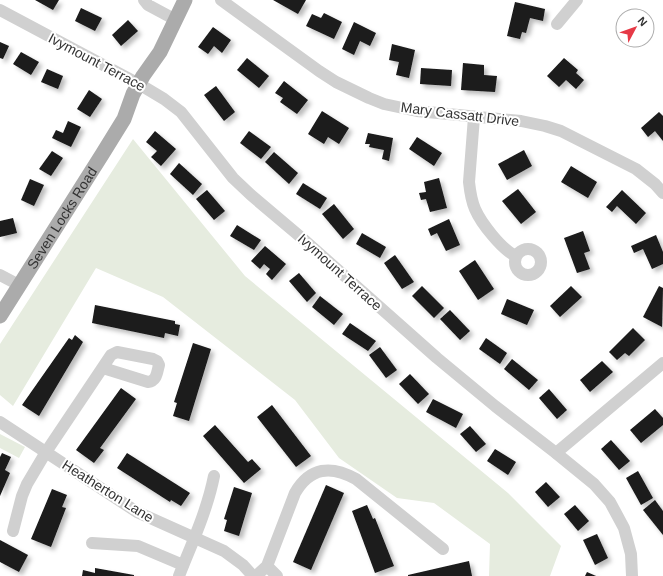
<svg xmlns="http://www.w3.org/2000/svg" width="663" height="576" font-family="Arial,sans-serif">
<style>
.green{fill:#e6ecdf}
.building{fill:#1a1a1a;filter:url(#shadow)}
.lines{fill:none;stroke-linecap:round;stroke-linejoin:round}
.minor{stroke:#d0d0d0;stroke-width:12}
.major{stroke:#ababab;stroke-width:15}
.labels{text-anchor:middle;stroke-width:4;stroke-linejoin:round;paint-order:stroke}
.street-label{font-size:14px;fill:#333;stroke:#fff}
</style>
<defs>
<filter id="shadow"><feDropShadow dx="3.5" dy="3.5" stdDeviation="2" flood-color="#0004"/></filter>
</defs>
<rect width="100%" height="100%" fill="#fff"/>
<g class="green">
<polygon points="133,139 245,276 508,493 561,546 550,576 489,576 490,544 434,503 397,498 339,458 295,400 163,297 96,268 13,406 0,395 0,344"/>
<polygon points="0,434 25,447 19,458 0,448"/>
</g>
<g class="building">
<polygon points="35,0 59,0 53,10"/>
<polygon points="273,0 306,0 298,14"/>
<polygon points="515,2 545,9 543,21 530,18 526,33 522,32 520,39 507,36"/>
<polygon points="81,8 102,18 95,31 75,21"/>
<polygon points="324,13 342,22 334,39 306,26 312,14 321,18"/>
<polygon points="128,20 138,31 121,46 112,35"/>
<polygon points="354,22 376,33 370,46 360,41 354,55 342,49"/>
<polygon points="213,27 231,40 222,53 214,46 208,54 198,47"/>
<polygon points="0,42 9,46 3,59 0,58"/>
<polygon points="392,44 415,50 409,78 396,75 399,62 389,60"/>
<polygon points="21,52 39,62 31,75 13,64"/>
<polygon points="247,58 269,76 259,88 237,70"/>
<polygon points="564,58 578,70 576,73 584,80 576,89 566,80 559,87 547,76"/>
<polygon points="463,63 484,65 484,75 497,76 495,92 461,90"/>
<polygon points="421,68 452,70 451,86 420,84"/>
<polygon points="47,69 63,76 58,89 41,82"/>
<polygon points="284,81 308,100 297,114 280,102 283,98 275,93"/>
<polygon points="216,86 235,112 224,121 204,95"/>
<polygon points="89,90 102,99 90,117 77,109"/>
<polygon points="322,111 349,128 339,144 328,137 324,144 308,134"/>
<polygon points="659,112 663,116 663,141 655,131 648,137 641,128"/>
<polygon points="68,121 81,127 71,147 52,138 56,130 63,133"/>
<polygon points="155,131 176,149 161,166 151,157 157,151 146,142"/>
<polygon points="249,131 271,147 261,159 240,143"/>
<polygon points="368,133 393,138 389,161 382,159 384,150 369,147 370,144 365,144"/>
<polygon points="417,137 442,153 434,166 409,149"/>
<polygon points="524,150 532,166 507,180 498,164"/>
<polygon points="52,151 63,158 51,176 39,169"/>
<polygon points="274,152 298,173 289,184 265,162"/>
<polygon points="179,163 202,184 193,195 170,174"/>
<polygon points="571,166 597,182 588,198 561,182"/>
<polygon points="439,178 447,208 430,212 426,199 421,200 419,193 426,192 424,182"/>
<polygon points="30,179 44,185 34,206 21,200"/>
<polygon points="303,183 327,198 320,209 296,194"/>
<polygon points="518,189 536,212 521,224 502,201"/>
<polygon points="207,190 225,211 214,220 196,199"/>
<polygon points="622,190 646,213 636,224 617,206 612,212 606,207"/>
<polygon points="334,204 354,229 343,239 322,214"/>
<polygon points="13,218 17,233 0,237 0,221"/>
<polygon points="449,219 460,245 446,251 437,233 431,236 428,229"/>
<polygon points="237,225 261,240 254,250 230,236"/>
<polygon points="583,231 590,251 584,253 590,269 577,273 564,238"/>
<polygon points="362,233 386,247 380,258 356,244"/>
<polygon points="656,235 663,252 663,264 652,269 643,249 634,253 631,246"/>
<polygon points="265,246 286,264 272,280 266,274 270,269 264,264 260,269 251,261"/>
<polygon points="395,255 414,282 402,289 384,263"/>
<polygon points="475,260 494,289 478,300 459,271"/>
<polygon points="299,273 316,293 307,302 289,281"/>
<polygon points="422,286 444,308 434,318 412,296"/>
<polygon points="571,286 582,297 560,317 550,306"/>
<polygon points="659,286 663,288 662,327 643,317"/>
<polygon points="320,296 343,314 334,325 312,307"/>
<polygon points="507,299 534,310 527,325 501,314"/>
<polygon points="95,305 175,321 175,324 180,325 178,336 165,333 164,338 92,323"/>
<polygon points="450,310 470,331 460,340 440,319"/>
<polygon points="350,323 376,341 368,351 342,334"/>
<polygon points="633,328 645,340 629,356 625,353 617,360 609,352"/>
<polygon points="75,335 83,342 39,416 22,405 69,338 72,340"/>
<polygon points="486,338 507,353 500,364 479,349"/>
<polygon points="193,343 211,349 189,421 173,416 177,403 174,402"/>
<polygon points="380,347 397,370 386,378 369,355"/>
<polygon points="512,359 538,380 529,390 504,369"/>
<polygon points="602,361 613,372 590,392 580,380"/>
<polygon points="410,374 429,394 418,404 399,384"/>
<polygon points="121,388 136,399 100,448 104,450 94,463 76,450"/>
<polygon points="549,389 567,410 557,419 539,398"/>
<polygon points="433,399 463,414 456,428 426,412"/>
<polygon points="272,405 311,456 296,467 257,417"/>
<polygon points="655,409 663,418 663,425 641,443 630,430"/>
<polygon points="215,425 248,462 252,459 261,469 244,483 203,436"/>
<polygon points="470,426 486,444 476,452 460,434"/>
<polygon points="611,440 630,461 619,470 601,449"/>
<polygon points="495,449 516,462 508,475 487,461"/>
<polygon points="2,453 11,457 5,470 10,473 0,496 0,457"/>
<polygon points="127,453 190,493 181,506 171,500 170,502 117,468"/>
<polygon points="638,471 653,498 641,505 626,478"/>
<polygon points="546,482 560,497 548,507 535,492"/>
<polygon points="326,485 344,493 311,570 293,562"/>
<polygon points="234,487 252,493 239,536 224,531 227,520 224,519"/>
<polygon points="52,489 67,495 62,507 66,508 51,547 31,539"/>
<polygon points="655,500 663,511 663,535 643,510"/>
<polygon points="367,505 373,519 375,518 394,566 375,573 352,511"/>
<polygon points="575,505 589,521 578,531 564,514"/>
<polygon points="597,534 608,558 595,565 583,540"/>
<polygon points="0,540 28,555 19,572 0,562"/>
<polygon points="469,561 472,576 408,576 408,575"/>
<polygon points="95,568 134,575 134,576 82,576 83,570 95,573"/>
<polygon points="587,572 596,576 585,576"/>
</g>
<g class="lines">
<g class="minor">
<polyline points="144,0 148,5 176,20"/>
<polyline points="221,0 319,71 336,82 369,98 384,104 417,111 521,121 545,126 561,131 636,169 655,184 663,193"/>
<polyline points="0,10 139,84 164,99 181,112 233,178 251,195 303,239 437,358 495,406 556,453 594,484 610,502 624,528 631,554 632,576"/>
<polyline points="557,24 577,0"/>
<path d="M474 117 469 182C470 191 471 200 475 209 481 223 502 250 516 256"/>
<circle cx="528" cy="262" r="13"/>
<polyline points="0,275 19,285"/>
<polyline points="0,422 137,512 224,551 243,565 253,576"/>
<polyline points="556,453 663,363"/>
<path d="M13 531 22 496 27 484 46 452 111 355 117 352 153 359 157 361 159 365C157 372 157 381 148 382L103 368"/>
<polyline points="92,543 138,546 183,565"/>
<polyline points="267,566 277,576"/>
<path d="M179 576C192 543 207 511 214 476"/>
<path d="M256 576 267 566 295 493C310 467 331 465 356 479L443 549"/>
</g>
<path class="major" id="s1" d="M0 316 103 153 124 119 133 94 143 76 160 52 185 0"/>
</g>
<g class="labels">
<g class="street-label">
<text transform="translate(97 62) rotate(28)" y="5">Ivymount Terrace</text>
<text transform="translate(460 114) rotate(7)" y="5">Mary Cassatt Drive</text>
<text dy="5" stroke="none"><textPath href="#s1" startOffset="116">Seven Locks Road</textPath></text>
<text transform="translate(340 272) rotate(42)" y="5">Ivymount Terrace</text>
<text transform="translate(108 491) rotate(32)" y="5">Heatherton Lane</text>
</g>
</g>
<g transform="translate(635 28) rotate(49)"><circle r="19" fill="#ffffff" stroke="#adadad"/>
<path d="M0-3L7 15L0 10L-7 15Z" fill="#e63946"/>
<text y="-6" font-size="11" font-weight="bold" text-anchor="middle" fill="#333333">N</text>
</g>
</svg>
